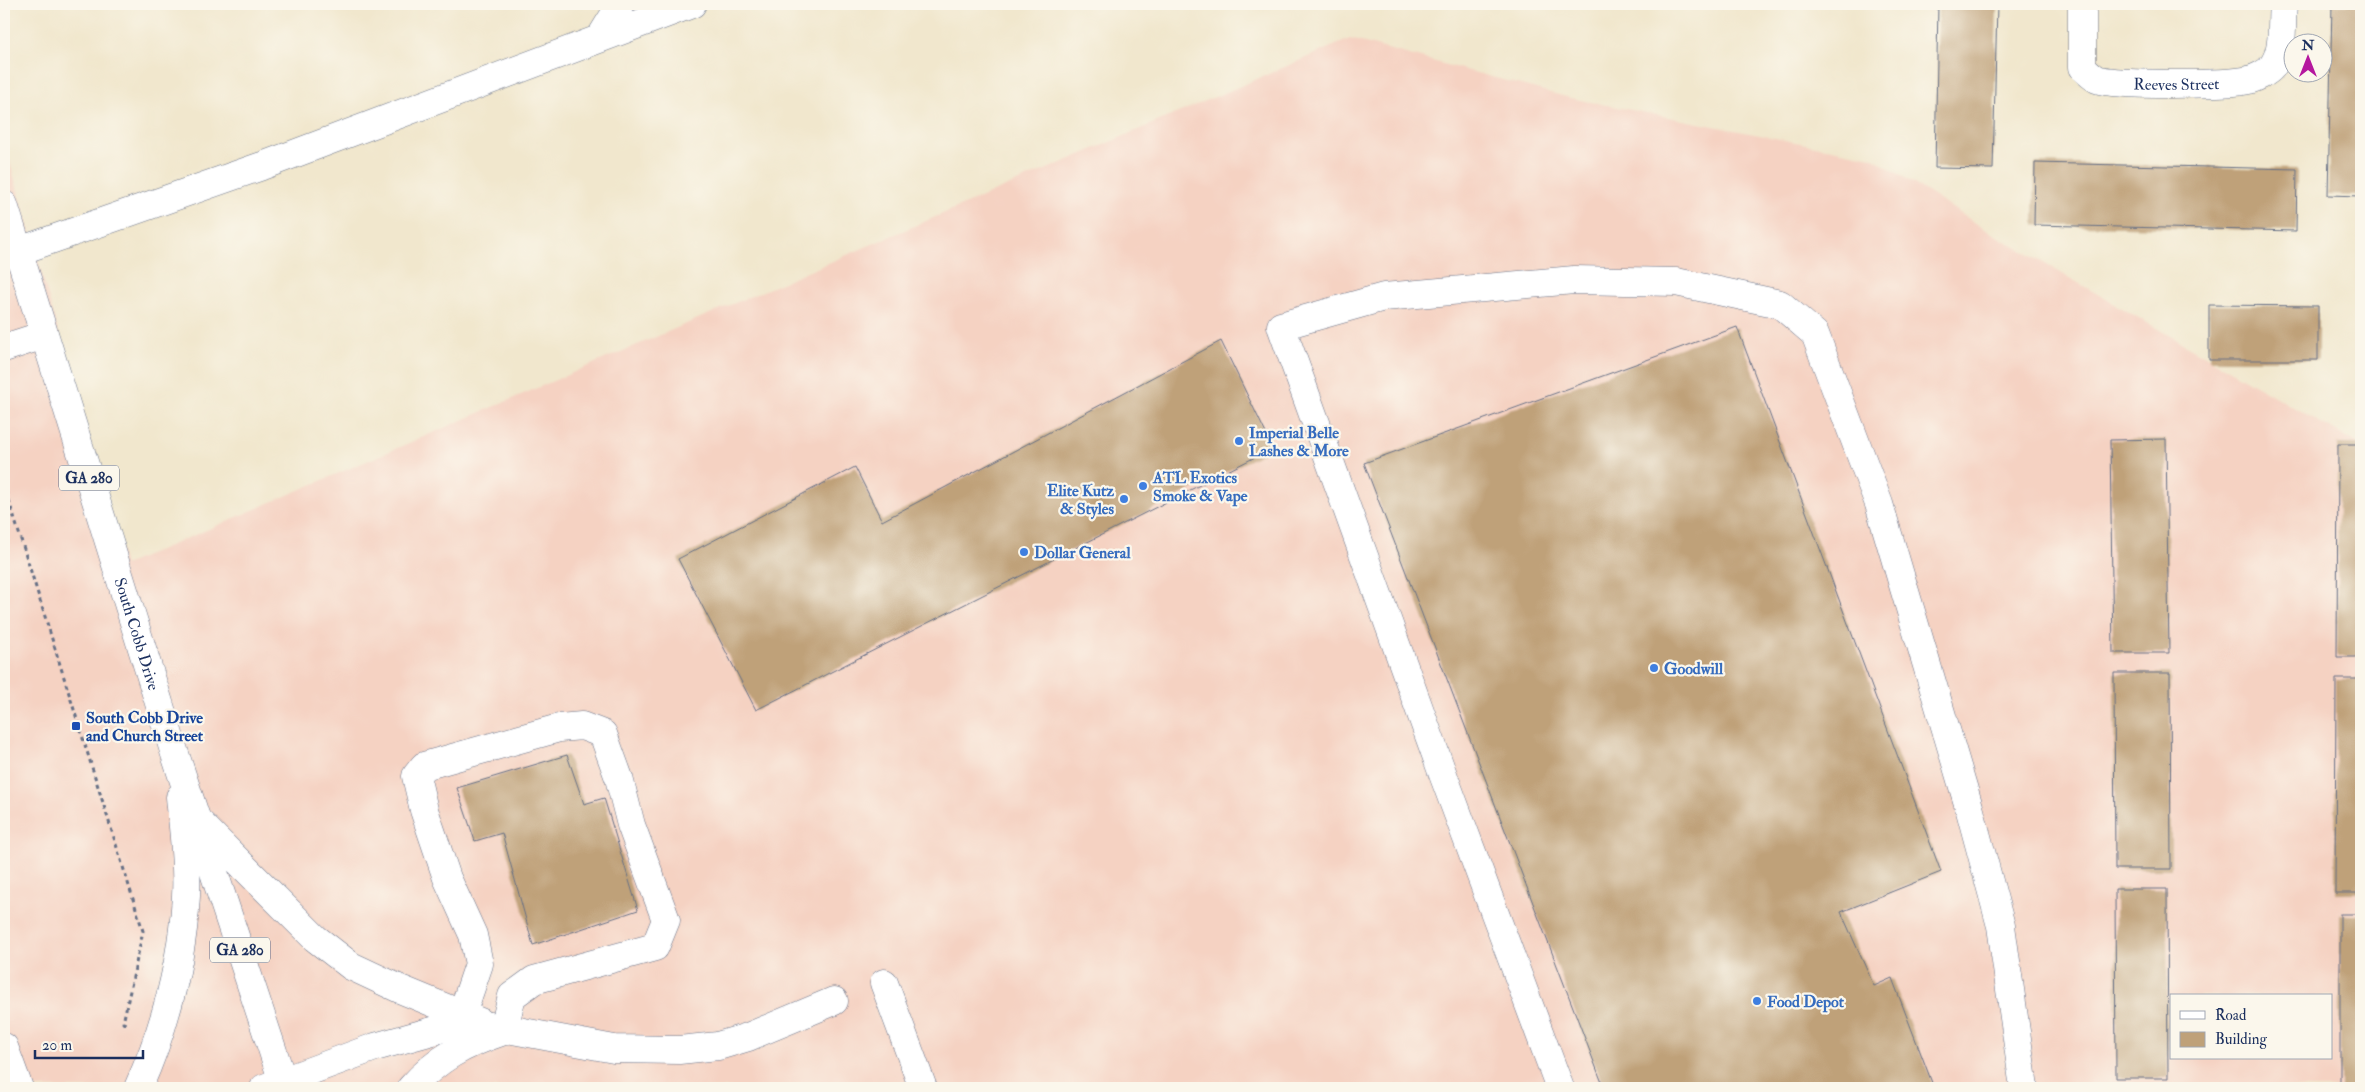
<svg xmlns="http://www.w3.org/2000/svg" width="2365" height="1092" font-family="'IM FELL Double Pica',serif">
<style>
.built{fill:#f5d2c2;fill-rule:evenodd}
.building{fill:#bfa179}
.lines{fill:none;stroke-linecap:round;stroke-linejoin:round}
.minor-casing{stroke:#666f85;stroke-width:29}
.major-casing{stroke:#666f85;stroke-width:29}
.path{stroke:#666f85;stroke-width:3;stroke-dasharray:4 4;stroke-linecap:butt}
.minor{stroke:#fff;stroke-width:28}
.major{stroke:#fff;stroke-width:28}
.shop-dot{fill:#3f7fe0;stroke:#fbf7ec;stroke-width:2}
.transit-dot{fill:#1a4fb4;stroke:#fbf7ec;stroke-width:2}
.labels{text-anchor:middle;stroke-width:4.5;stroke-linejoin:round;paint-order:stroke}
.shield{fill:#fbf7ec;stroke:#5e6b89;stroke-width:1}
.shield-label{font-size:15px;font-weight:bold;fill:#1b2f5e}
.street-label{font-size:16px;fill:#1b2f5e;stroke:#fbf7ec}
.shop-label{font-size:16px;font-weight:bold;fill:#366cbe;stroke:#fbf7ec;text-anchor:start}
.transit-label{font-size:16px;font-weight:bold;fill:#164399;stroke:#fbf7ec;text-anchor:start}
</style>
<rect width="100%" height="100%" fill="#fbf7ec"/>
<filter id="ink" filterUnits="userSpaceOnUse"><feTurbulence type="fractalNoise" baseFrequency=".02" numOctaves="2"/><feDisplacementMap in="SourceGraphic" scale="10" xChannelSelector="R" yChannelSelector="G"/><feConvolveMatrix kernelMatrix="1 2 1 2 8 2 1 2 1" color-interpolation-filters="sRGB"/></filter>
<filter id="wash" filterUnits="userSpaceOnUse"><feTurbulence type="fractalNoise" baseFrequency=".0096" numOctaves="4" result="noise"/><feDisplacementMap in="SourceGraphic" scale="20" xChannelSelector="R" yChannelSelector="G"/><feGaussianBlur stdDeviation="1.12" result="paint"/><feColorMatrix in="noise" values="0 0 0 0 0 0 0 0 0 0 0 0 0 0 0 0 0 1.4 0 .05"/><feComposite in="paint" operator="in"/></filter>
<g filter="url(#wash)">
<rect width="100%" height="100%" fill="#f1e7cd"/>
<path class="built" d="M1350 39 1570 98 1872 157 1988 231 2361 446V1088H4V142L125 565ZM2171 996H2331V1058H2171Z"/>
<g id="blocks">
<g class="building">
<polygon points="1938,4 1997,4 1993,169 1935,168"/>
<polygon points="2332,4 2361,4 2361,196 2328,195"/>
<polygon points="2035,163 2297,169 2296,231 2034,225"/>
<polygon points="2209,305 2318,306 2318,360 2209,360"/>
<polygon points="1737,327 1941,872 1841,912 1874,986 1892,978 1934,1088 1604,1088 1364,463"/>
<polygon points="1221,341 1273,448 756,710 678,559 855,467 882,521"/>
<polygon points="2166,439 2169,653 2113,653 2110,440"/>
<polygon points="2338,444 2361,444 2361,657 2337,657"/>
<polygon points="2114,673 2170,673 2171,869 2115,869"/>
<polygon points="2336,679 2361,679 2361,893 2335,893"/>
<polygon points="567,755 584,804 604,798 638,910 533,945 502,833 475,841 457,788"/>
<polygon points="2115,889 2167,889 2168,1078 2116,1078"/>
<rect x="2340" y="914" width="21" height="174"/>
</g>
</g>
</g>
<g filter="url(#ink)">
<use href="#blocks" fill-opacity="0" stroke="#666f85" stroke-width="1"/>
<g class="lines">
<defs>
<g id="minor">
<path id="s1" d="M2082 4V67C2086 70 2091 76 2097 79 2114 86 2228 85 2249 80 2256 78 2267 73 2272 67 2285 49 2281 24 2283 4"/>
<polyline points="600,38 621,4"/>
<polyline points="19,251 262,166 692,4"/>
<polyline points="4,348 44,335"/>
<polyline points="196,819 315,938 351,966 400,989 480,1022"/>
<polyline points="884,983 923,1088"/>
<polyline points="462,1014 479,964 473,935 447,878 424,810 416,776 424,766 559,728 582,726 603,734 619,778 631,825 666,920 655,947 534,980 512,996 504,1028"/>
<polyline points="4,1047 19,1088"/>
<path d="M138 1088C165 1028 182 962 186 896 188 864 183 829 180 797"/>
<polyline points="264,1088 375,1047 447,1027 466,1025 491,1026 614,1049 679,1050 718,1046 748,1037 834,1001"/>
<path d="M411 1088C438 1058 463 1045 501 1032"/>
<polyline points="1560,1088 1441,769 1281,326 1384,297 1574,280 1676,282 1780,304 1815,334 1879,504 1969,807 2001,926 2024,1088"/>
</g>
<g id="major">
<path id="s2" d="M4 205 174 751 285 1088"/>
</g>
</defs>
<use href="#minor" class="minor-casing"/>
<use href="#major" class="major-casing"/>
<polyline class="path" points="4,485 143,931 123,1023 128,1025"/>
<use href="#minor" class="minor"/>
<use href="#major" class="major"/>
</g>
</g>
<g class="shop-dot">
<circle cx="1239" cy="441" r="5"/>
<circle cx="1143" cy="486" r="5"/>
<circle cx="1124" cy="499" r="5"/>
<circle cx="1024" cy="552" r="5"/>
<circle cx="1654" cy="668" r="5"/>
<circle cx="1757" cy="1001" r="5"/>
</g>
<rect class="transit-dot" x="71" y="721" width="10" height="10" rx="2.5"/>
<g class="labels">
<g class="shield">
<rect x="59" y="465.5" width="60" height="25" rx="4"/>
<rect x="210" y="937.5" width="60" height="25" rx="4"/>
</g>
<g class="shield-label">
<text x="89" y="483">GA 280</text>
<text x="240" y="955">GA 280</text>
</g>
<g class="street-label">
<text dy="6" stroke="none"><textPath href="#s1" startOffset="162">Reeves Street</textPath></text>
<text dy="6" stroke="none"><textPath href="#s2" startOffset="449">South Cobb Drive</textPath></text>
</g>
<g class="shop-label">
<text x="1249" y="438">Imperial Belle<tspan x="1249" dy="18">Lashes &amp; More</tspan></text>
<text x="1153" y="483">ATL Exotics<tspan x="1153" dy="18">Smoke &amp; Vape</tspan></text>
<text x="1114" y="496" text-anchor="end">Elite Kutz<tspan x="1114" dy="18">&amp; Styles</tspan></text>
<text x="1034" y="558">Dollar General</text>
<text x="1664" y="674">Goodwill</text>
<text x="1767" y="1007">Food Depot</text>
</g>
<g class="transit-label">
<text x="86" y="723">South Cobb Drive<tspan x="86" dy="18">and Church Street</tspan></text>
</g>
</g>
<rect width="2365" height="1092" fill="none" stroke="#fbf7ec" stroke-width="20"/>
<rect x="2170" y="994" width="162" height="65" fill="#fbf7ec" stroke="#a1a7b3"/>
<rect x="2180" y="1011" width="25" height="8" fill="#ffffff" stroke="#a1a7b3"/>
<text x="2215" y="1020" font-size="15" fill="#1b2f5e">Road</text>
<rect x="2180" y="1032" width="25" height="15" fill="#bfa179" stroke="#a1a7b3"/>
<text x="2215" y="1044" font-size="15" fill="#1b2f5e">Building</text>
<g transform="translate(2308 58)"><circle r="24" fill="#fbf7ec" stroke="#a1a7b3"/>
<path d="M0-4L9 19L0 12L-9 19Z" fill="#b5179e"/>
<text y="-8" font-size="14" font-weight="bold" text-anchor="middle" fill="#1b2f5e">N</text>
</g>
<path d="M35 1050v8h108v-8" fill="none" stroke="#1b2f5e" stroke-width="2.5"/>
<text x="42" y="1050" font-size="15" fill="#1b2f5e" stroke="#fbf7ec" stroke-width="4" paint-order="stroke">20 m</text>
</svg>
